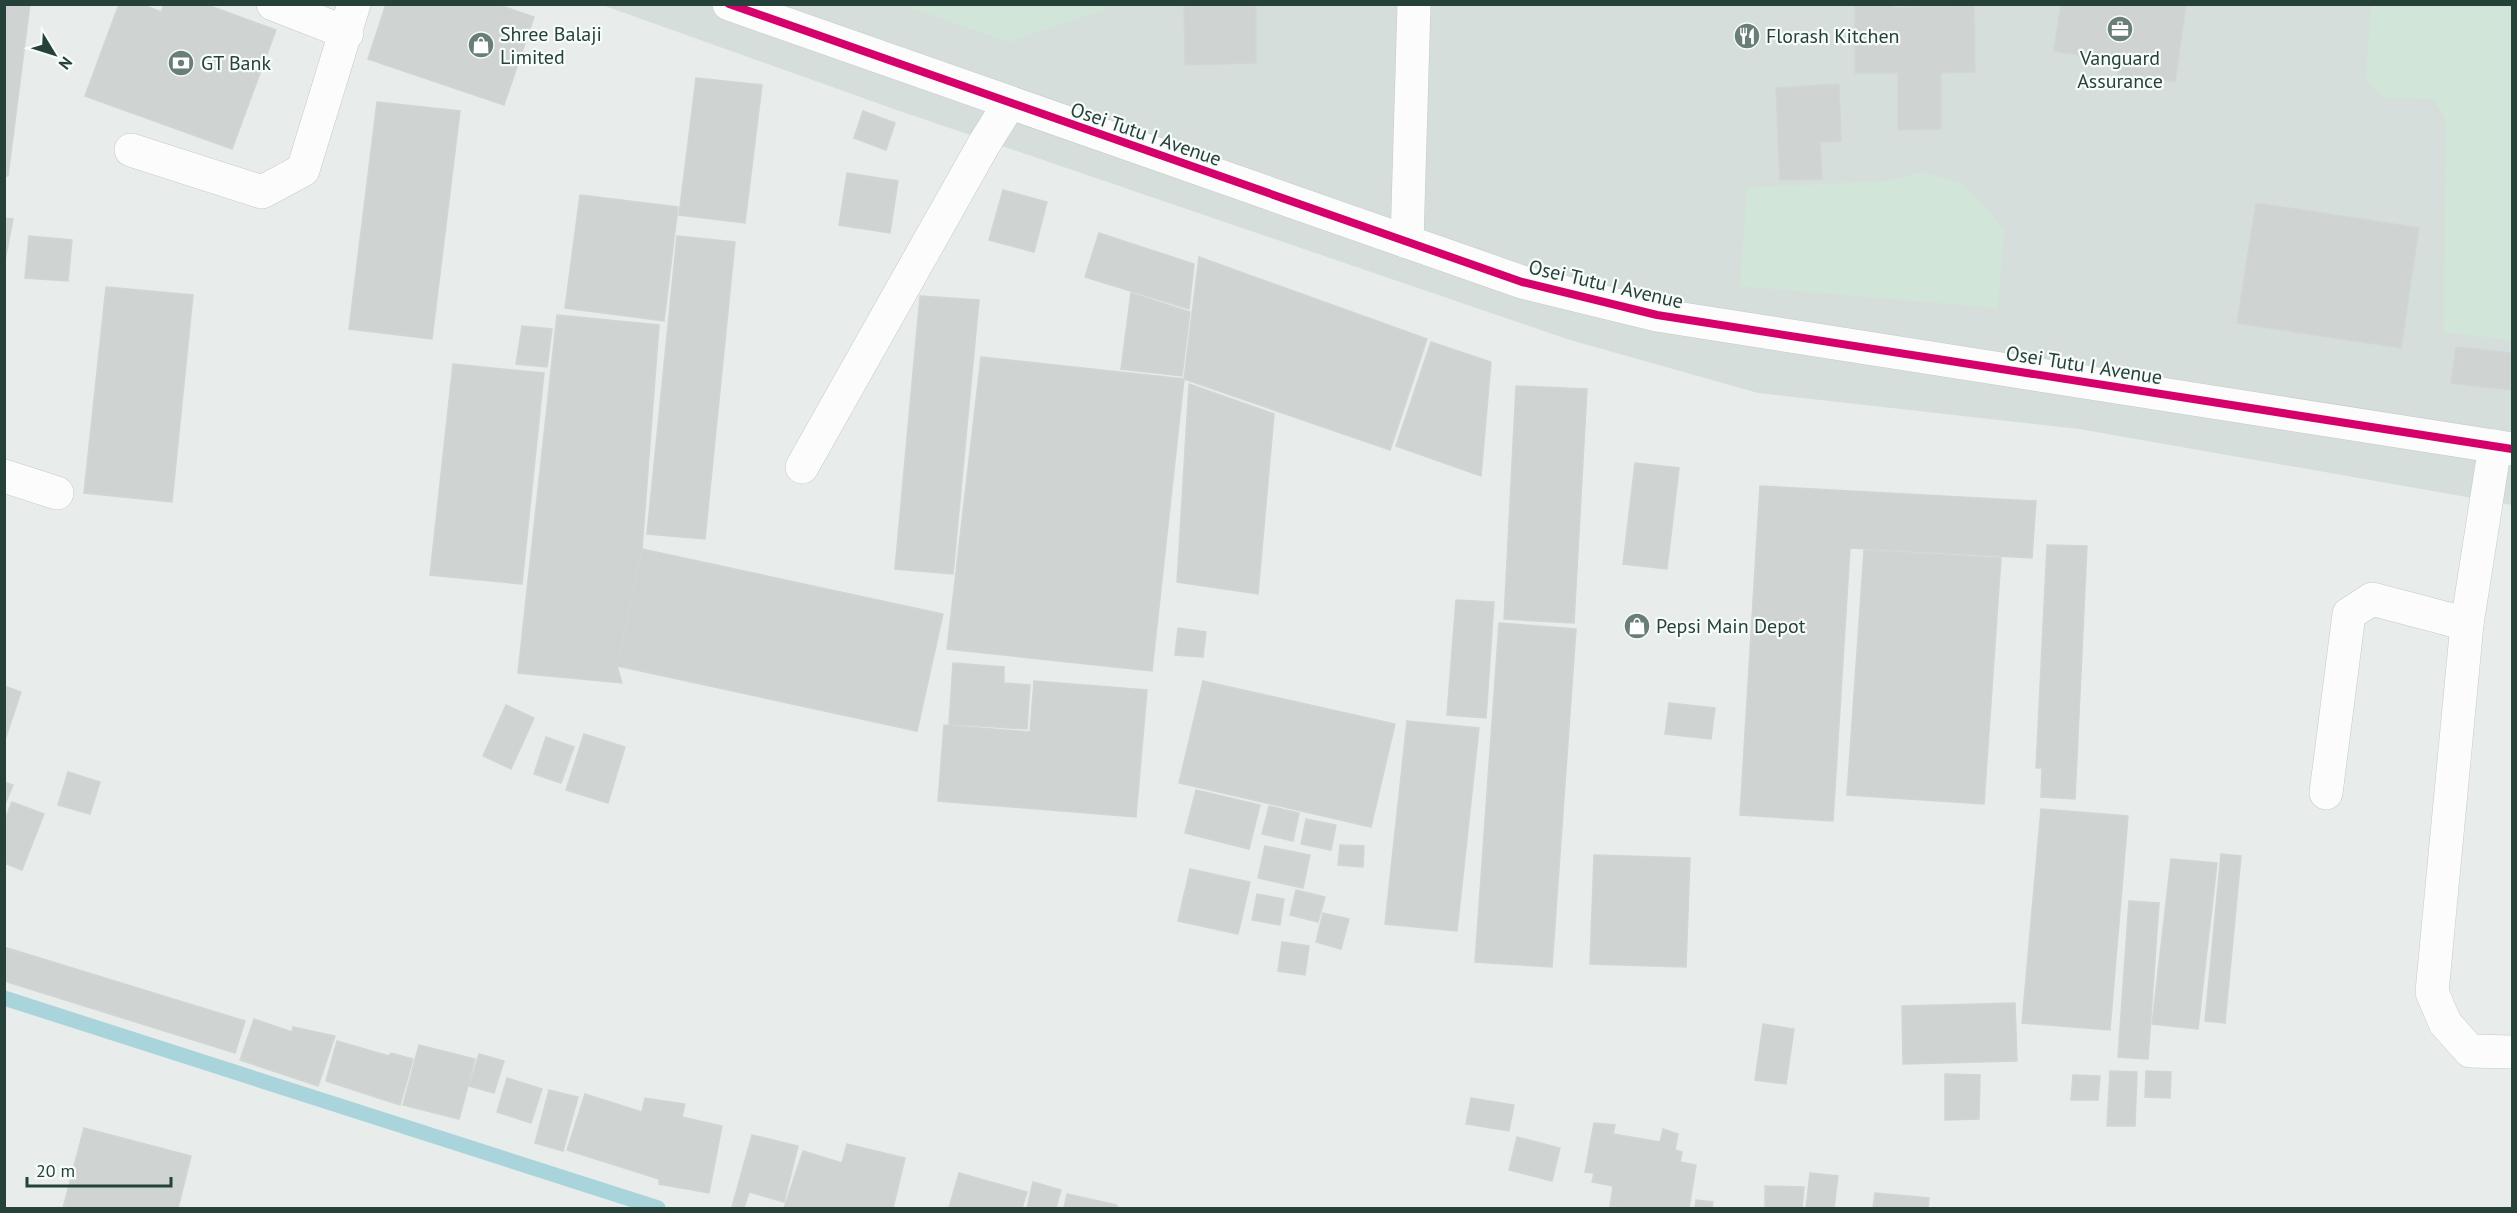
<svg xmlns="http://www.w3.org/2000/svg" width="2517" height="1213" font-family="'PT Sans',sans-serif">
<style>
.built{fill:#d6dedb}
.green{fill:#d1e6d8}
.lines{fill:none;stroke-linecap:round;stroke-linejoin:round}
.stream{stroke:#a9d4db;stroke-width:15}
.building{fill:#cfd4d2;stroke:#d1d6d4;stroke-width:1.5}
.minor-casing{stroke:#c5cac8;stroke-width:34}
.minor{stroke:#fcfcfc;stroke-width:33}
.cycleway-casing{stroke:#f7fbf9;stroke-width:11}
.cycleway{stroke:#d6006c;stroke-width:8}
.labels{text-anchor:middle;stroke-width:4.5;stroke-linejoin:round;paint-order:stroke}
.poi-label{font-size:20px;fill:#24423a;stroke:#f7fbf9;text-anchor:start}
.street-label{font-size:20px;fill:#24423a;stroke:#f7fbf9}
</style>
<rect width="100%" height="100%" fill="#e8edeb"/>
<polygon class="built" points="602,5 2512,5 2512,505 2079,429 1758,393 1570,340 891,108"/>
<g class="green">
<polygon points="903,5 1106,5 1103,10 1008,42"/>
<polygon points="2371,5 2512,5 2512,340 2444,332 2446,121 2434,99 2383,98 2366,80"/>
<polygon points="1921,172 1962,183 1987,208 2004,231 1998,308 1740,286 1747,188 1887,181"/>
</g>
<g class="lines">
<polyline class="stream" points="4,998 658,1208"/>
</g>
<g class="building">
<polygon points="4,4 30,4 8,176 4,176"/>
<polygon points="119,4 142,4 161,12 164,4 205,4 276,30 232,149 85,96"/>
<polygon points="386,4 496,4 534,17 504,105 368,59"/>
<polygon points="1184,4 1256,4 1256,63 1185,65"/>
<polygon points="1855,4 1894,4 1894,8 1974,4 1975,72 1941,73 1941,129 1898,130 1898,73 1855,73"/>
<polygon points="2061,4 2186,4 2175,82 2118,74 2120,61 2054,51"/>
<polygon points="696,78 762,85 745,223 679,215"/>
<polygon points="1839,84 1841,141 1820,142 1822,179 1780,180 1776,88"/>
<polygon points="377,102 460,111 432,339 349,329"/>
<polygon points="863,111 895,123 886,150 854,138"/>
<polygon points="847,173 898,181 890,233 839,225"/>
<polygon points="1003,190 1047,202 1034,252 989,240"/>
<polygon points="580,195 678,207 664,321 565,308"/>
<polygon points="2256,203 2419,228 2401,348 2237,323"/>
<polygon points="4,218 13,219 4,266"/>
<polygon points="1099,233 1194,264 1189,309 1085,277"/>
<polygon points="29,236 72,240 68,281 25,278"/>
<polygon points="677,236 735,242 705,539 647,534"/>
<polygon points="1199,257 1427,339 1390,450 1184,379"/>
<polygon points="106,287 193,295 172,502 84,493"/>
<polygon points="1131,293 1190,312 1182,376 1121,369"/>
<polygon points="920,296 979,300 953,574 895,569"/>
<polygon points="557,315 659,325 642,549 617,666 622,683 518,673"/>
<polygon points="522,326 552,329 547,367 516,364"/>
<polygon points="1431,342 1491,362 1481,476 1396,446"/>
<polygon points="2456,347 2512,353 2512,390 2451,383"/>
<polygon points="981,357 1184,379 1152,671 947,649"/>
<polygon points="453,364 544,373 522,584 430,575"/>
<polygon points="1189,384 1274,414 1258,594 1177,582"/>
<polygon points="1516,386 1587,389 1574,623 1504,619"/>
<polygon points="1635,463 1679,468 1667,569 1623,564"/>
<polygon points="1760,486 2036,501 2032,558 1850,548 1833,821 1740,815"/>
<polygon points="2047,545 2087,546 2075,799 2041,797 2042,768 2036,768"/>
<polygon points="642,549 943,614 917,731 617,666"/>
<polygon points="1864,550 2001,558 1984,804 1847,795"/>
<polygon points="1456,600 1494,602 1486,718 1447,715"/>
<polygon points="1499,623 1576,629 1552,967 1475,962"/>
<polygon points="1178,628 1206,632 1203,657 1175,655"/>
<polygon points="953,663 1004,667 1004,683 1030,685 1027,729 949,724"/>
<polygon points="1034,681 1147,690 1136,817 938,801 944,725 1030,732"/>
<polygon points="1203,681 1395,724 1371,827 1179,783"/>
<polygon points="4,686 21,692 4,743"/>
<polygon points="1669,703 1715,708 1711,739 1665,734"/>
<polygon points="506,705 534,718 511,769 483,756"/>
<polygon points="1407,721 1479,728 1457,931 1385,924"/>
<polygon points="584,734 625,747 608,803 566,790"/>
<polygon points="546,737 574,747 561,783 534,774"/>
<polygon points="68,772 100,782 90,814 58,805"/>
<polygon points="4,782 13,785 4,807"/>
<polygon points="1196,790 1260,805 1249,849 1185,833"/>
<polygon points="12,802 44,814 22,870 4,863 4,822"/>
<polygon points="1269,806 1299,813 1293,841 1262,834"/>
<polygon points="2041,809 2128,816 2110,1030 2022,1023"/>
<polygon points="1306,819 1336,825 1331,850 1301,844"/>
<polygon points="1340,845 1364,846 1363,867 1338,865"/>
<polygon points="1265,846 1310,855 1303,888 1258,878"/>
<polygon points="2221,854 2241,856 2225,1023 2205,1021"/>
<polygon points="1594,855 1690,858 1686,967 1590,964"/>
<polygon points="2171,859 2217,863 2198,1029 2152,1024"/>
<polygon points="1190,869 1250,882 1238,934 1178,921"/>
<polygon points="1296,890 1325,897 1318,922 1290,915"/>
<polygon points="1257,894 1284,899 1280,925 1252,920"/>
<polygon points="2129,901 2159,903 2148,1059 2118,1057"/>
<polygon points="1323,913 1349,919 1341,949 1316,942"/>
<polygon points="1282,942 1309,946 1305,975 1278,971"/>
<polygon points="4,947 245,1021 235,1053 4,981"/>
<polygon points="2015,1003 2017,1061 1903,1064 1902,1006"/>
<polygon points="254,1019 292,1032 293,1027 335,1036 318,1086 240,1060"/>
<polygon points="1763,1024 1794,1029 1786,1084 1755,1080"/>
<polygon points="337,1041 389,1056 391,1053 413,1059 400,1105 326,1081"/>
<polygon points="419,1045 475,1059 459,1119 403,1105"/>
<polygon points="479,1054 504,1061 494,1093 469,1086"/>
<polygon points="2110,1071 2137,1072 2135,1126 2107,1126"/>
<polygon points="2146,1071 2171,1072 2170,1098 2145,1097"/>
<polygon points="1945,1074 1980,1075 1979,1119 1945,1120"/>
<polygon points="2073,1075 2100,1076 2098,1100 2071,1100"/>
<polygon points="507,1078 542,1089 531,1123 497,1112"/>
<polygon points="549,1090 578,1097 563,1151 535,1143"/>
<polygon points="585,1094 642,1112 645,1098 685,1104 682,1117 722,1126 709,1193 659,1184 659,1179 567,1150"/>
<polygon points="1471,1098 1514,1105 1509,1131 1466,1124"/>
<polygon points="1594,1123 1615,1125 1613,1134 1660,1142 1663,1129 1678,1134 1675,1150 1682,1152 1680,1162 1696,1165 1689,1208 1624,1208 1610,1206 1613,1186 1592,1182 1594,1173 1585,1172"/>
<polygon points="84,1128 191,1156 178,1208 63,1208"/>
<polygon points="752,1135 798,1146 784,1202 749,1192 744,1208 739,1208 732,1207"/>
<polygon points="1517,1137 1560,1148 1552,1181 1509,1170"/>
<polygon points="847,1144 905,1158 893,1208 784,1208 803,1151 842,1163"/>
<polygon points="959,1173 1027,1192 1022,1208 949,1208"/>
<polygon points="1810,1173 1838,1176 1834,1208 1806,1208"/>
<polygon points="1033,1182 1061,1190 1056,1208 1027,1208"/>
<polygon points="1765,1186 1804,1187 1802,1208 1765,1208"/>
<polygon points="1875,1193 1929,1198 1928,1208 1873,1208"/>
<polygon points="1067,1194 1117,1205 1116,1208 1064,1208"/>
<polygon points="1696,1200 1713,1202 1712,1208 1695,1208"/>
</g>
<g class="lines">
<defs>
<g id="minor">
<polyline points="273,4 347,33"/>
<polyline points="729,4 1522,282 1657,315 2512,449"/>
<polyline points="131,150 262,192 303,170 354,4"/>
<polyline points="1407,242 1414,4"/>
<polyline points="2495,446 2467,624 2432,992 2445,1023 2470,1051 2512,1052"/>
<polyline points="802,467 984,144 1009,104"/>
<polyline points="4,476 57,493"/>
<polyline points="2326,793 2349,614 2372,599 2467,624"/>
</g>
</defs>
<use href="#minor" class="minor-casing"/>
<use href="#minor" class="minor"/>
<defs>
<polyline id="cycleway" points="729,4 1522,282 1657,315 2512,449"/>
</defs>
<use href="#cycleway" class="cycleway-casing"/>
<use href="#cycleway" class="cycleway"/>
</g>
<defs>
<symbol id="office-disc" viewBox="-11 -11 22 22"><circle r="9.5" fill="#697e78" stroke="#f7fbf9"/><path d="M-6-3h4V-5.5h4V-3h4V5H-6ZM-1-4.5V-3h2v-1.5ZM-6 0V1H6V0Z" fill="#fff"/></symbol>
<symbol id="restaurant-disc" viewBox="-11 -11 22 22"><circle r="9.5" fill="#697e78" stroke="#f7fbf9"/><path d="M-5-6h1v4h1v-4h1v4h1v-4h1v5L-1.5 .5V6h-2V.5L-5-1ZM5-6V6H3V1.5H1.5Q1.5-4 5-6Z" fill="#fff"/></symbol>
<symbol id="shop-disc" viewBox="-11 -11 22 22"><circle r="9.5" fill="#697e78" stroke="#f7fbf9"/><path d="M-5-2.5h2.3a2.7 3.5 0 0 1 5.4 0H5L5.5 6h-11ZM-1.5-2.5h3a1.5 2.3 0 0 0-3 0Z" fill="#fff"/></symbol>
<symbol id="bank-disc" viewBox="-11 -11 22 22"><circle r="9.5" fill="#697e78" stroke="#f7fbf9"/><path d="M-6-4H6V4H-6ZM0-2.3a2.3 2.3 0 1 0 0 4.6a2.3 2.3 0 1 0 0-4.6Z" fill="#fff"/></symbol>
</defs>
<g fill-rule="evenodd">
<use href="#office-disc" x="2105" y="14" width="30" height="30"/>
<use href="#restaurant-disc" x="1732" y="21" width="30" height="30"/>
<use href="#shop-disc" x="466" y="30" width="30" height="30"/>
<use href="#bank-disc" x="166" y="48" width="30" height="30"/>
<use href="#shop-disc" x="1622" y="611" width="30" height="30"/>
</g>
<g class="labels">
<g class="poi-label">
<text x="500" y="41">Shree Balaji<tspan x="500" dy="23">Limited</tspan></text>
<text x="1766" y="43">Florash Kitchen</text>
<text x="2120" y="65" text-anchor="middle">Vanguard<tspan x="2120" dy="23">Assurance</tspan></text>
<text x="201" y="70">GT Bank</text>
<text x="1656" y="633">Pepsi Main Depot</text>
</g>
<g class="street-label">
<text transform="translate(1146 134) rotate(19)" y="7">Osei Tutu I Avenue</text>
<text transform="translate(1606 284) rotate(13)" y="7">Osei Tutu I Avenue</text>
<text transform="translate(2084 365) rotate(9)" y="7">Osei Tutu I Avenue</text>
</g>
</g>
<rect width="2517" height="1213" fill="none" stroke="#24423a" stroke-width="12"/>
<g transform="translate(54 54) rotate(128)" stroke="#f7fbf9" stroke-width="4.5" paint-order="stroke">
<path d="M0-4.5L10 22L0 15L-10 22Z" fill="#24423a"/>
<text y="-9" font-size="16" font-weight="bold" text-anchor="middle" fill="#24423a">N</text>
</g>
<path d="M27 1177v9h144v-9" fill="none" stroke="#24423a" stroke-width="3"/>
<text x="36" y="1177" font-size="18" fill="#24423a" stroke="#f7fbf9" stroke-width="4.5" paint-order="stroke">20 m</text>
</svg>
